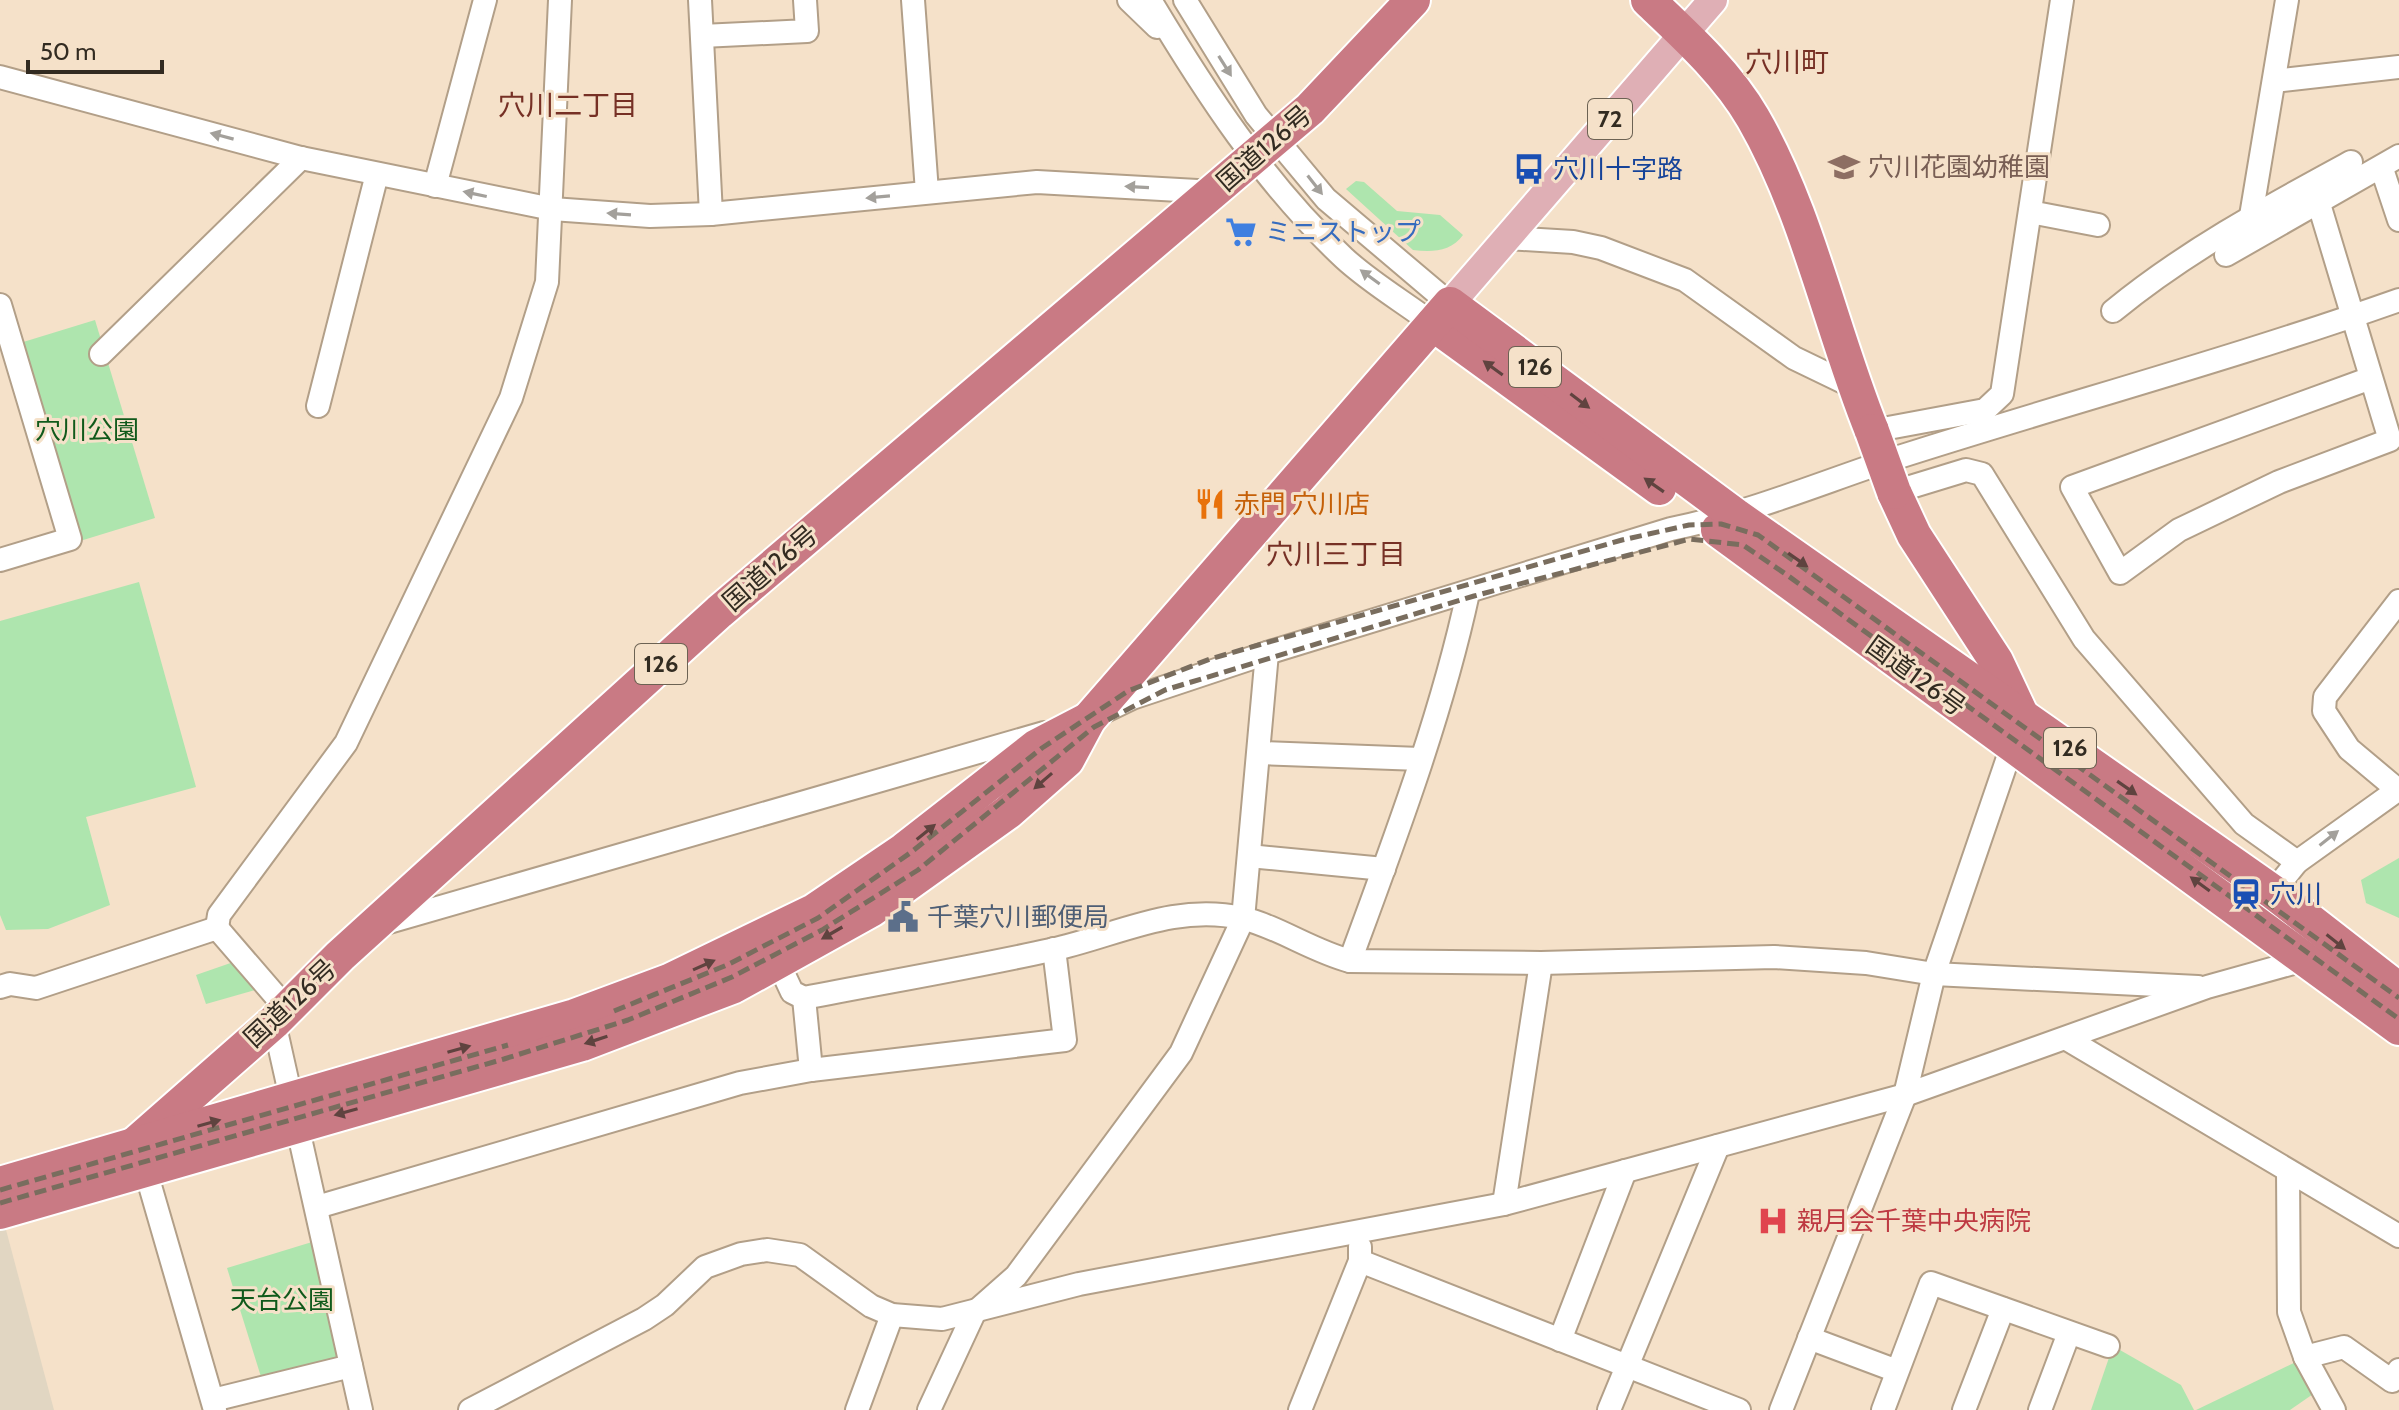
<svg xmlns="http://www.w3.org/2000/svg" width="2399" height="1410" font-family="Cabin,'Noto Sans JP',sans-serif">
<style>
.commercial{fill:#e1d6c2}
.green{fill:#aee5ae}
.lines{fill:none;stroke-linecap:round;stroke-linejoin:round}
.minor-casing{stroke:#b29f88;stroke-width:26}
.major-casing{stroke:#fff;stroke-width:32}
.highway-casing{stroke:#fff;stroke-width:38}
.minor{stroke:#fff;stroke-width:22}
.major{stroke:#dfafb5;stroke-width:28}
.highway{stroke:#c97a84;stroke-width:34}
.rail{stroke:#796d5e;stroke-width:5;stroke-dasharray:12 6;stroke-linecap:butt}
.highway-bridge-casing{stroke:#fff;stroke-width:38;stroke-linecap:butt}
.highway-bridge{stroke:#c97a84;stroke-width:34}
.oneway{fill:#a3a09b}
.oneway2{fill:#5f433f}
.labels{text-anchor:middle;stroke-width:6;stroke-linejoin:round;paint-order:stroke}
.shield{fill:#f5e1c9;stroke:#6c6253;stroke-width:2}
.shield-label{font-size:24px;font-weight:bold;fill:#322b21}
.street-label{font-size:26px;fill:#322b21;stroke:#f5e1c9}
.education-label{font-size:26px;fill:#785e54;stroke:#f5e1c9;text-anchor:start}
.transit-label{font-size:26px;fill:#164399;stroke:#f5e1c9;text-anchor:start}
.shop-label{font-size:26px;fill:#366cbe;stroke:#f5e1c9;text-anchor:start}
.park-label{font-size:26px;fill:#105a1b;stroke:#f5e1c9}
.food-label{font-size:26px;fill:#c56008;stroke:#f5e1c9;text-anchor:start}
.service-label{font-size:26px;fill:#4e5e75;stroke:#f5e1c9;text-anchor:start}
.health-label{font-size:26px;fill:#be3a42;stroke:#f5e1c9;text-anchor:start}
.neighbourhood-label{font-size:28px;fill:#763025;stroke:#f5e1c9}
</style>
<rect width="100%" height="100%" fill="#f5e1c9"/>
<polygon class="commercial" points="5,1226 54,1410 0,1410 0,1227"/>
<g class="green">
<path d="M1356 181 1364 182 1397 211 1440 215 1463 235C1451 252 1432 252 1413 250L1346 189Z"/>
<polygon points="95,320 155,518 80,541 20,343"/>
<polygon points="139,582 196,787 86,817 110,905 48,929 6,930 0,915 0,621"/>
<polygon points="2399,858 2399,918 2366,903 2361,880"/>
<polygon points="245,958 266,987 206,1004 196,975"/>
<polygon points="312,1242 342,1359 262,1380 227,1268"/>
<polygon points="2113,1346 2181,1385 2194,1410 2091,1410"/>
<polygon points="2300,1360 2316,1392 2290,1410 2196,1410"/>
</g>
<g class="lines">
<defs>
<g id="minor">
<polyline points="700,0 711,214"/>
<polyline points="913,0 927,192"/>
<polyline points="1129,0 1157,27"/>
<path d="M1150 0C1205 92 1265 184 1344 258 1371 283 1404 302 1433 324"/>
<polyline points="1185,0 1256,115 1326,199 1450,304"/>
<polyline points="702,36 807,31 805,0"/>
<polyline points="0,77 301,158 552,209 650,216 711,214 1037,182 1215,192"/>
<polyline points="2274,81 2399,67"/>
<polyline points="2382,169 2399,220"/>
<polyline points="435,186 485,0"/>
<polyline points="2319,204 2390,440 2279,482 2179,530 2120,573 2072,487 2371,378"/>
<polyline points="2030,212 2098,225"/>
<polyline points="2251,216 2287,0"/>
<polyline points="1507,238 1573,242 1601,248 1685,280 1794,358 1854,387"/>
<polyline points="2226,255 2399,156"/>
<polyline points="0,305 70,539 0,560"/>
<path d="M2113 311C2186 251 2268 207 2351 162"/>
<polyline points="101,354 301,158"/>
<polyline points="318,406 377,174"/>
<polyline points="1872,431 1985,410 2002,394 2062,0"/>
<polyline points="1894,492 1966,470 1982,474 2084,639 2244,824 2297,862"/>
<path d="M1103 712 1132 698 1267 653 1671 529C1751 513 1825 481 1902 456 2068 403 2235 358 2399 300"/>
<polyline points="1260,753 1420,759"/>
<polyline points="2398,790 2349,749 2324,711 2325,697 2399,601"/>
<polyline points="1249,856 1384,869"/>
<polyline points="2273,892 2297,862 2399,789"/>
<polyline points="382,924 1044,733"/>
<polyline points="217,928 219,915 346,743 511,398 547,282 560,0"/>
<path d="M1350 961C1394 841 1441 718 1468 593"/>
<path d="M778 962 792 992 804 998C886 982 969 968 1051 950 1116 936 1173 903 1242 918 1279 927 1312 951 1350 961L1541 963 1774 957 1866 963 1934 974 2198 987"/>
<polyline points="0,987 10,984 36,988 217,928 286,1008"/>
<polyline points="804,998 811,1070"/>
<polyline points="274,1022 361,1410"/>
<polyline points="2067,1039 2399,1236"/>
<polyline points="142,1158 215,1410"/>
<polyline points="2288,1171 2289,1312 2305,1357 2334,1410"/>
<polyline points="1504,1204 1541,963"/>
<polyline points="317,1207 740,1083 811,1070 1065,1040 1054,949"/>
<polyline points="1360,1261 1739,1410"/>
<polyline points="1809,1338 1897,1371"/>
<polyline points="1560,1340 1625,1171"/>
<polyline points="2305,1357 2344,1347 2392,1381 2399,1370"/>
<polyline points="213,1400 351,1366"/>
<polyline points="470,1410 644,1319 665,1305 705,1267 741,1254 767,1250 800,1255 871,1306 892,1315 942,1319 1079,1284 1504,1204 1905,1095 2207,987 2304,960"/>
<polyline points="857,1410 892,1315"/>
<polyline points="929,1410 974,1313 1016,1276 1181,1053 1243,919 1267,653"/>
<polyline points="1300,1410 1360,1261 1360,1247"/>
<polyline points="1609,1410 1718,1146"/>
<polyline points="1781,1410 1905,1095 1934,974 2012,746"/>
<polyline points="1883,1410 1931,1283 2108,1346"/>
<polyline points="1964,1410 2003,1309"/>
<polyline points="2040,1410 2069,1333"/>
</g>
<polyline id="major" points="1450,304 1713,0"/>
<g id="highway">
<path d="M1648 0C1685 35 1727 73 1753 118 1808 213 1831 330 1872 431"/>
<polyline points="1433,324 1659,488"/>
<polyline points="1894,492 1914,535 1996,661 2020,712"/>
<polyline points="1718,530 2399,1028"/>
<polyline points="94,1180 274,1022 340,956 719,612 1310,109 1413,0"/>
<polyline points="0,1184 575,1016 669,981 814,911 904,850 1037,746 1089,719"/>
<polyline points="0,1212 582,1044 734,986 871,910 1008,812 1067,760 1089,719 1450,304 1735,515 2273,892 2399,990"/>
</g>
</defs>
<use href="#minor" class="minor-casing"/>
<use href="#major" class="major-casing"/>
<use href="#highway" class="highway-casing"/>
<use href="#minor" class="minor"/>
<use href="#major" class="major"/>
<use href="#highway" class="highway"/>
<g class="rail">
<polyline points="614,1011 727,965 818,918 910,853 1042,748 1128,691 1210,659 1622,540 1689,525 1721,524 1758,535 2399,998"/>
<polyline points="0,1190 508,1045"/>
<polyline points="0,1203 504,1059 628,1020 732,977 822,930 918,870 1094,727 1165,690 1474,596 1690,539 1743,545 1787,575 2399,1019"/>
</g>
<defs>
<polyline id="highway-bridge" points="1872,431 1894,492"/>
</defs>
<use href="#highway-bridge" class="highway-bridge-casing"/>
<use href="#highway-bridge" class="highway-bridge"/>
</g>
<defs><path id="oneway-solid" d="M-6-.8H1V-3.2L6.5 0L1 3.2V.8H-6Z" transform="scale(2)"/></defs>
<g class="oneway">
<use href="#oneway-solid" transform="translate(1225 66) rotate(58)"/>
<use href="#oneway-solid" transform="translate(222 136) rotate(-165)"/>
<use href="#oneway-solid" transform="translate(1315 185) rotate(52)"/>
<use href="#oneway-solid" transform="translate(1137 187) rotate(-177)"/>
<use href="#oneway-solid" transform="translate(475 194) rotate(-168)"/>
<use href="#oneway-solid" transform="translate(878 197) rotate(175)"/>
<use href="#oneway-solid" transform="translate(619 214) rotate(-176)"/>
<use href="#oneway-solid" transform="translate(1370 277) rotate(-144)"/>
<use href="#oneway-solid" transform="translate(2329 838) rotate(-38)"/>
</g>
<g class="oneway2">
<use href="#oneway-solid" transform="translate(1493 368) rotate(-144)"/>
<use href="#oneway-solid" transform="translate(1580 401) rotate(37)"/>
<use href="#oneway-solid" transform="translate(1654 485) rotate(-145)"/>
<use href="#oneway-solid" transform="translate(1798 560) rotate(35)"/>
<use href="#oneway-solid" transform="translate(1043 781) rotate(139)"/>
<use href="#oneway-solid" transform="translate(2127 788) rotate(35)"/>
<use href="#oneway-solid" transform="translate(926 832) rotate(-39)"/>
<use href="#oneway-solid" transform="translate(2200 884) rotate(-144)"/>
<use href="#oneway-solid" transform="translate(832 933) rotate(150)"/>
<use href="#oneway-solid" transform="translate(2336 942) rotate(38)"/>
<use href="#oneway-solid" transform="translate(704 965) rotate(-24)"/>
<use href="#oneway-solid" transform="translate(596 1040) rotate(162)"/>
<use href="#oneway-solid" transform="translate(459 1049) rotate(-16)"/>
<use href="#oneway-solid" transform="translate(346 1112) rotate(164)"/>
<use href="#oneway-solid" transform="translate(209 1123) rotate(-16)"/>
</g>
<defs>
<symbol id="school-bare" viewBox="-9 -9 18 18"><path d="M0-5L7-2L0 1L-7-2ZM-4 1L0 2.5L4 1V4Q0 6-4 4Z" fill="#8d6e63" stroke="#f5e1c9" stroke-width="2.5" paint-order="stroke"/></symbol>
<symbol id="bus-bare" viewBox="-9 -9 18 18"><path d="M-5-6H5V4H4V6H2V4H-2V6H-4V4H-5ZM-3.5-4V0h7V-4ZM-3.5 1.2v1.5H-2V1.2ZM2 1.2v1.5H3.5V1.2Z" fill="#1a4fb4" stroke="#f5e1c9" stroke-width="2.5" paint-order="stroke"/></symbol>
<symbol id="supermarket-bare" viewBox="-9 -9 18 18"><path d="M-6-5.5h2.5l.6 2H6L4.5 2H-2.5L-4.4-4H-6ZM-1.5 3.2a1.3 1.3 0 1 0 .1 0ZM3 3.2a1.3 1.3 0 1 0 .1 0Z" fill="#3f7fe0" stroke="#f5e1c9" stroke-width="2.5" paint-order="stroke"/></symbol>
<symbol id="restaurant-bare" viewBox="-9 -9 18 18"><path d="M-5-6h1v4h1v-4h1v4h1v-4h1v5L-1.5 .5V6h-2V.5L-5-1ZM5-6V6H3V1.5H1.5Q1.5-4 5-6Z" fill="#e8710a" stroke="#f5e1c9" stroke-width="2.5" paint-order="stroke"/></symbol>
<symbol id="station-bare" viewBox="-9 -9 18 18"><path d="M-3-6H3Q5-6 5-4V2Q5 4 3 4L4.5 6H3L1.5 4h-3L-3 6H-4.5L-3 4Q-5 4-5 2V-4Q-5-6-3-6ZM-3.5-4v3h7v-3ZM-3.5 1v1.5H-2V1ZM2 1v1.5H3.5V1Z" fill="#1a4fb4" stroke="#f5e1c9" stroke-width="2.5" paint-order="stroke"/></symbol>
<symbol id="civic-bare" viewBox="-9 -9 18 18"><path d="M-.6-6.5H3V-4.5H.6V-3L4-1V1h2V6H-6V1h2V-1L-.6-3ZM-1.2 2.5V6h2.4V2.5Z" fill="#5c6f8a" stroke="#f5e1c9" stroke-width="2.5" paint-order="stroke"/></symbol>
<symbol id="hospital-bare" viewBox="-9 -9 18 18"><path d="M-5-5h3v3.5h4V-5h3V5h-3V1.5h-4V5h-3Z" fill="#e0444e" stroke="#f5e1c9" stroke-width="2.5" paint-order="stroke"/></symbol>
</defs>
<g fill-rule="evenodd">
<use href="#school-bare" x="1822" y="145" width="44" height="44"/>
<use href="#bus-bare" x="1507" y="147" width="44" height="44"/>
<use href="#supermarket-bare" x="1219" y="210" width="44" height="44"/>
<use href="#restaurant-bare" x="1188" y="482" width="44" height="44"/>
<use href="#station-bare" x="2224" y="872" width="44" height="44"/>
<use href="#civic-bare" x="881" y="895" width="44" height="44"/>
<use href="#hospital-bare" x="1751" y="1199" width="44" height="44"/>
</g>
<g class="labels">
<g class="shield">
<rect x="1588" y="99" width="44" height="40" rx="6"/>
<rect x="1509" y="347" width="52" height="40" rx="6"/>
<rect x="635" y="644" width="52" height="40" rx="6"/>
<rect x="2044" y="728" width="52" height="40" rx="6"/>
</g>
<g class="shield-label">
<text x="1610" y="127">72</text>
<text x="1535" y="375">126</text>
<text x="661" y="672">126</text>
<text x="2070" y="756">126</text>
</g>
<g class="street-label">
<text transform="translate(1264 148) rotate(-41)" y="9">国道126号</text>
<text transform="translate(770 568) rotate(-41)" y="9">国道126号</text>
<text transform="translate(1916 676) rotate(36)" y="9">国道126号</text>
<text transform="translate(290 1003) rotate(-43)" y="9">国道126号</text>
</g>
<g class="education-label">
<text x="1868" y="176">穴川花園幼稚園</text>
</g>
<g class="transit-label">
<text x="1553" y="178">穴川十字路</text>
<text x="2270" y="903">穴川</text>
</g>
<g class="shop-label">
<text x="1265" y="241">ミニストップ</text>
</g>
<g class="park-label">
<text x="87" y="439">穴川公園</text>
<text x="282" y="1309">天台公園</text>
</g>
<g class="food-label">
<text x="1234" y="513">赤門 穴川店</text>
</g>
<g class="service-label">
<text x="927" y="926">千葉穴川郵便局</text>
</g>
<g class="health-label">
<text x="1797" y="1230">親月会千葉中央病院</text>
</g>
<g class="neighbourhood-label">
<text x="1787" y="72">穴川町</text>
<text x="568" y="115">穴川二丁目</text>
<text x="1336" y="564">穴川三丁目</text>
</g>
</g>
<path d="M28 60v12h134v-12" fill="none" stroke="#322b21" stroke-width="4"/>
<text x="40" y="60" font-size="24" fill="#322b21" stroke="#f5e1c9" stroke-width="6" paint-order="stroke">50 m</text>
</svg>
